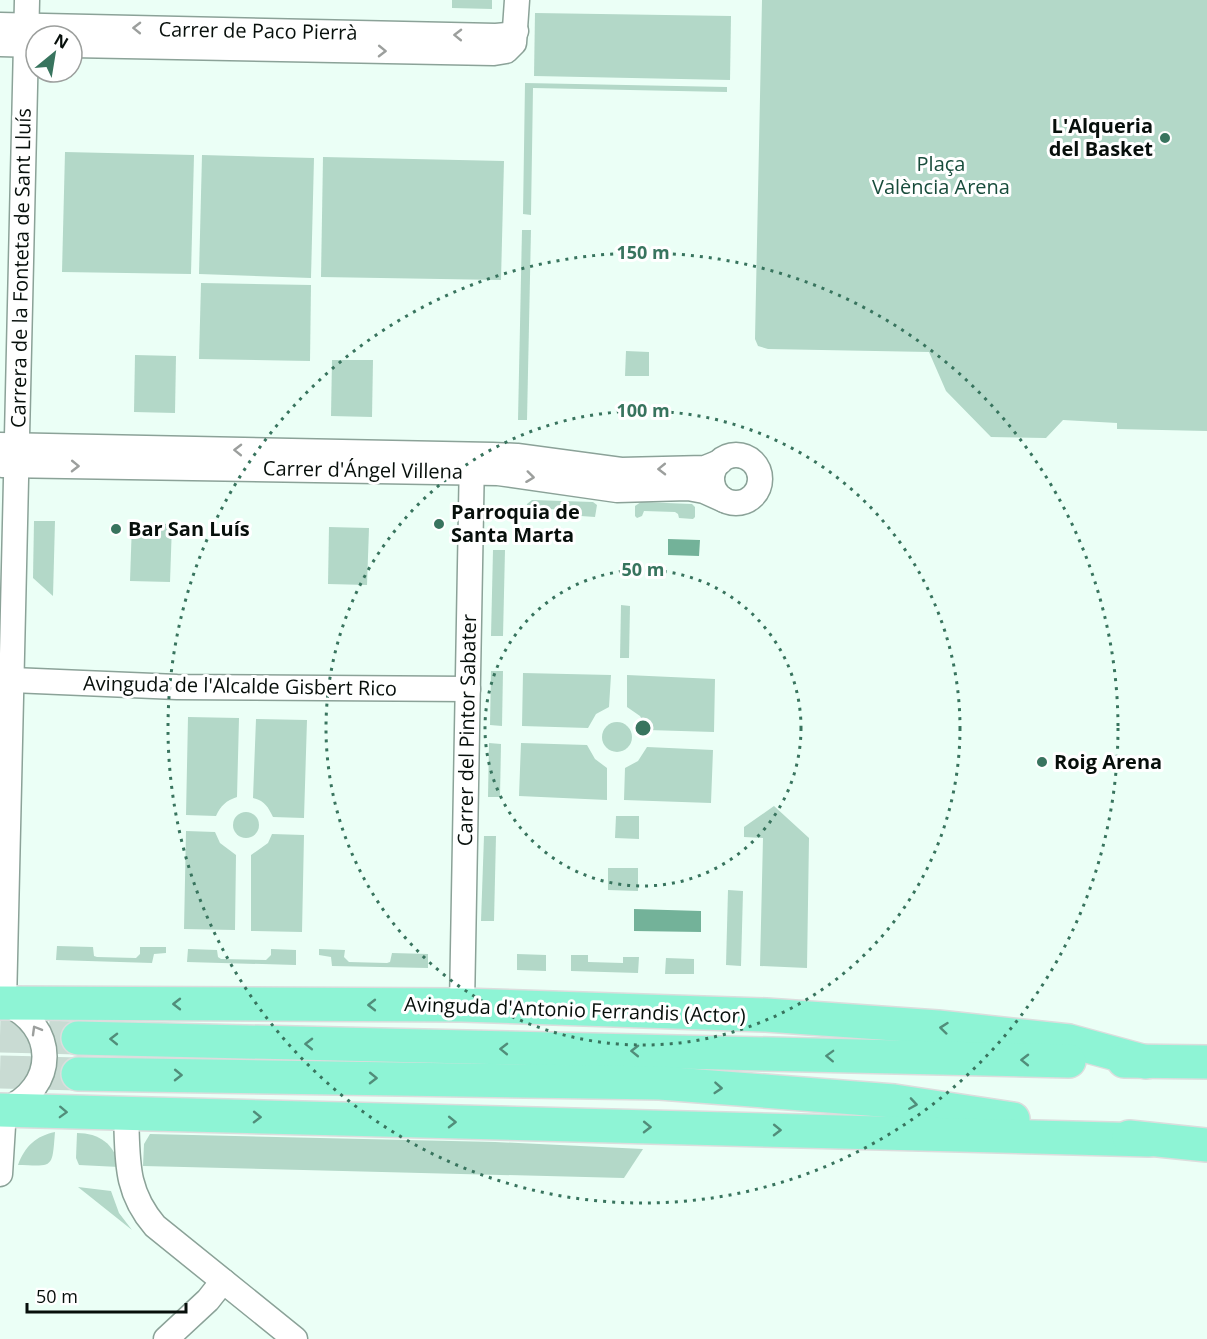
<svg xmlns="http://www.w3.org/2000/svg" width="1207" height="1339" font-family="'Open Sans',sans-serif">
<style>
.green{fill:#b3d8c8}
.water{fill:#73b299}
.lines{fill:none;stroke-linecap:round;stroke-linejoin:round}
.primary-tunnel{stroke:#c9dbd3;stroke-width:33;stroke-dasharray:33 16;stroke-linecap:butt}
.street-casing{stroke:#8ba298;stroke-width:27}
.primary-casing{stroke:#dcdddd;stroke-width:36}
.street{stroke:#fff;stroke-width:24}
.primary{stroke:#8ef4d5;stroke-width:33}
.oneway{stroke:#9c9f9d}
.oneway2{stroke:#518d7a}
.ring{fill:none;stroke:#38745e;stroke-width:3;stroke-dasharray:3 6}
.poi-dot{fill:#38745e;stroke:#fff;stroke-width:2}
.labels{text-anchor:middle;stroke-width:6;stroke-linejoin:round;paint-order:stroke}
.street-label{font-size:20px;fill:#070f0b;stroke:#fff}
.poi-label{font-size:20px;font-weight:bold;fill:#070f0b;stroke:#fff;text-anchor:start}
.park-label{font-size:20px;fill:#184c3b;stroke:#fff}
.centre{fill:#38745e;stroke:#fff;stroke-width:3}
.ring-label{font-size:18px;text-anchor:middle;font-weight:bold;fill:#38745e;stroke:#fff;stroke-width:6;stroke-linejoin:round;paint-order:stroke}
</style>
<rect width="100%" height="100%" fill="#ebfff6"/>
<g class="green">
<polygon points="452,0 492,0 492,9 452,8"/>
<polygon points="762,0 1207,0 1207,431 1117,429 1117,423 1063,420 1046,438 991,437 946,391 929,352 768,349 758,346 755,339"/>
<polygon points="535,13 731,16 730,80 534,76"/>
<polygon points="525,83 727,87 727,92 533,88 531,215 523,214"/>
<polygon points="65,152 194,155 191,274 62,272"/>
<polygon points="202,155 314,158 311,278 199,274"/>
<polygon points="323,157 504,161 501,280 321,277"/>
<polygon points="522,230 531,230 527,420 518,420"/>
<polygon points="201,283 311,285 310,361 199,359"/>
<polygon points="626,351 649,352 649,376 625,376"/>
<polygon points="135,355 176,356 175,413 134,412"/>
<polygon points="332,360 373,360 372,417 331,416"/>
<polygon points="532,500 593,502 597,505 595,517 581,516 579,511 576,510 546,509 541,516 528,515 526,513 527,504"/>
<polygon points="641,502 692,504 695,507 695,517 693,519 679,518 678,514 675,512 644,511 642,516 637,518 635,516 635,506"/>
<polygon points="34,521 55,521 53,596 33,578"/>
<polygon points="132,523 172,524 170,582 130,581"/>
<polygon points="329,527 369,528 367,585 328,584"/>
<polygon points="493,550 505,550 503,636 491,636"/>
<polygon points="621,605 630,606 629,658 620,658"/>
<polygon points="491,671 503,671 502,726 490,725"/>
<polygon points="523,673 611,675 609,707 596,714 588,728 522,726"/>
<polygon points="627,675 715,679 714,732 648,730 640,716 627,707"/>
<path d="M188 717 239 718 237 797C226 801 221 805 216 816L186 815Z"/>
<path d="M256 719 307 720 304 818 273 817C268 807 265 801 253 798Z"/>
<circle cx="617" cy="737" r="15"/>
<polygon points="489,743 501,744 500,797 488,797"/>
<polygon points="521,743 587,745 595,759 607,768 607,800 519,796"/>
<polygon points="647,747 713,750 711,803 624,800 625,768 638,761"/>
<polygon points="774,806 809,838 807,968 760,966 763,838 744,837 744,827"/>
<circle cx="246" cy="825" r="13"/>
<polygon points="616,816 639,816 639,839 615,838"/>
<polygon points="186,831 215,832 220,843 236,855 235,930 184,929"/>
<polygon points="272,834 304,835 302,932 251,931 251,855 268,843"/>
<polygon points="484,836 496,836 494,921 481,921"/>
<polygon points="608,868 638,868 638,891 608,890"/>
<polygon points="728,890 743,891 741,966 726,965"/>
<polygon points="57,946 93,947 94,956 97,957 136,958 140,954 140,947 166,947 166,953 154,954 152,963 56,960"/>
<polygon points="188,949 217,950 218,957 221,959 266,960 271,955 271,949 296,950 296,965 187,962"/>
<polygon points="319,949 345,950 344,957 349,962 387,963 390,962 392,953 428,954 428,968 332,966 331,957 319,955"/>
<polygon points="517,954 546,955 546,971 517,970"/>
<polygon points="571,955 588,955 588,962 623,963 623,957 639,957 638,973 571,971"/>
<polygon points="666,958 694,959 694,974 665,974"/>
<path d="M55 1132C52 1169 54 1166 18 1165 25 1146 36 1136 55 1132Z"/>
<path d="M77 1133C99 1133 115 1144 119 1167L79 1165 76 1158Z"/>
<polygon points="150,1134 495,1142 643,1149 624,1178 143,1166 144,1144"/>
<polygon points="78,1187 111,1191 119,1213 132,1230"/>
</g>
<g class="water">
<polygon points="668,539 700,540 699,556 668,555"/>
<polygon points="634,909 701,911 701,932 634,931"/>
</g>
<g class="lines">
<g class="primary-tunnel">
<polyline points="0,1036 78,1038"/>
<polyline points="0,1072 78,1074"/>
</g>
<defs>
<g id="street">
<polyline points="0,25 496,36 507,35 516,31"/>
<polyline points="0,44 36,45"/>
<polyline points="72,45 494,53 506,51 514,43 517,0"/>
<polyline points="0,445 493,455 517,456 621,470 705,468 720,462"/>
<circle cx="736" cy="479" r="24"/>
<polyline points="2,465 498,473 617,490 688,488 704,491 724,500"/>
<polyline points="12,680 177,687 468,689"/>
<polyline points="4,1003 27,0"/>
<polyline points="462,1005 472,456"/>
<path d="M4 1110C58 1088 58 1025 4 1003"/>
<path d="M126 1114C128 1158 124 1190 155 1226L295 1339"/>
<polyline points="0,1174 4,1110"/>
<polyline points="166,1339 208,1300 223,1281"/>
</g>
<g id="primary">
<polyline points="0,1003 462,1005 766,1015 938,1027 1069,1041 1146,1062"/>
<polyline points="78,1038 1069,1061"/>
<polyline points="1124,1061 1207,1062"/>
<polyline points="78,1074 660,1083 894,1101 1013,1119"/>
<polyline points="0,1110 1149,1140"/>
<polyline points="1129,1137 1207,1145"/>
</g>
</defs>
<use href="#street" class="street-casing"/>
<use href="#primary" class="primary-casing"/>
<use href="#street" class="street"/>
<use href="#primary" class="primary"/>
</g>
<defs><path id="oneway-chevron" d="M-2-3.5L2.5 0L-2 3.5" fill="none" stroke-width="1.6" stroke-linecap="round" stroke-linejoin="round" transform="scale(1.5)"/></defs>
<g class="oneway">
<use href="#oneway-chevron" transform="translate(137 28) rotate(-179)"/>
<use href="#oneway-chevron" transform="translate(458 35) rotate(-179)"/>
<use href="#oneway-chevron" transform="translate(382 51) rotate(1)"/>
<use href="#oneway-chevron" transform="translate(238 450) rotate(-179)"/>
<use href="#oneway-chevron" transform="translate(75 466) rotate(1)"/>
<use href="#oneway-chevron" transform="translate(662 469) rotate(179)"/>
<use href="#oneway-chevron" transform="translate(530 477) rotate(7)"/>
<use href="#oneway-chevron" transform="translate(36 1030) rotate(-120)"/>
</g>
<g class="oneway2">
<use href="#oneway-chevron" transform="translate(177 1004) rotate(-180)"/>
<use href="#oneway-chevron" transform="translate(372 1005) rotate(-180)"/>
<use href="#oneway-chevron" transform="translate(944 1028) rotate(-174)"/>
<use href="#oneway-chevron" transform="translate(114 1039) rotate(-179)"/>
<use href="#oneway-chevron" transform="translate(309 1044) rotate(-179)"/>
<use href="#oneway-chevron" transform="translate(504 1049) rotate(-179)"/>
<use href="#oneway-chevron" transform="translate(635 1051) rotate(-179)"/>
<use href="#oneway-chevron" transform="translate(830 1056) rotate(-178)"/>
<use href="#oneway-chevron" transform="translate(1025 1060) rotate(-179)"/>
<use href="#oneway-chevron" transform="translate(178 1075) rotate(1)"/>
<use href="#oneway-chevron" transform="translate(373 1078) rotate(1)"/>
<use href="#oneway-chevron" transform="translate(718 1088) rotate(4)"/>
<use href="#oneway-chevron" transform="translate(913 1104) rotate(9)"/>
<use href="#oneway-chevron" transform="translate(63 1112) rotate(2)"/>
<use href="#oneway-chevron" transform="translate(257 1117) rotate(1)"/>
<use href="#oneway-chevron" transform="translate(452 1122) rotate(1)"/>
<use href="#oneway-chevron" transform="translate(647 1127) rotate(1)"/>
<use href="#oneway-chevron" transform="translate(777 1130) rotate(1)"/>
</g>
<g class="ring">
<circle cx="643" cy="728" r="158"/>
<circle cx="643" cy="728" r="317"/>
<circle cx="643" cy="728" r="475"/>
</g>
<g class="poi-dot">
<circle cx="1165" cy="138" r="6"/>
<circle cx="439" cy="524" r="6"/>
<circle cx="116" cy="529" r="6"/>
<circle cx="1042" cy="762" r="6"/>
</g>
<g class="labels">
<g class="street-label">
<text transform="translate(258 31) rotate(1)" y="7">Carrer de Paco Pierrà</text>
<text transform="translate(21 268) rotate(-89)" y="7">Carrera de la Fonteta de Sant Lluís</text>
<text transform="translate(363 470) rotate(1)" y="7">Carrer d'Ángel Villena</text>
<text transform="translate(240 686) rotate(1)" y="7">Avinguda de l'Alcalde Gisbert Rico</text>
<text transform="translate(467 730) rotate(-89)" y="7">Carrer del Pintor Sabater</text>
<text transform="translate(575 1010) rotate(2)" y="7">Avinguda d'Antonio Ferrandis (Actor)</text>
</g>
<g class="poi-label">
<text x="1153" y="133" text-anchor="end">L'Alqueria<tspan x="1153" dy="23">del Basket</tspan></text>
<text x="451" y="519">Parroquia de<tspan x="451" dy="23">Santa Marta</tspan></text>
<text x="128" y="536">Bar San Luís</text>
<text x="1054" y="769">Roig Arena</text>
</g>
<g class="park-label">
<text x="941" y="171">Plaça<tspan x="941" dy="23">València Arena</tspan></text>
</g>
</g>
<circle cx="643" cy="728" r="9" class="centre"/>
<g class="ring-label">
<text x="643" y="259">150 m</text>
<text x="643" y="417">100 m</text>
<text x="643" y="576">50 m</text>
</g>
<g transform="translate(54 54) rotate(30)"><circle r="28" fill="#ffffff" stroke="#9c9f9d" stroke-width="1.5"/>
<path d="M0-4.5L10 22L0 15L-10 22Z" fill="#38745e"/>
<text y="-9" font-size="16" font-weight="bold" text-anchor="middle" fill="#070f0b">N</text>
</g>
<path d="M27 1303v9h159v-9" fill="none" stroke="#070f0b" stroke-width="3"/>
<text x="36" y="1303" font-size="18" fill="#070f0b" stroke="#ffffff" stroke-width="4.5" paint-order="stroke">50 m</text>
</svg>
